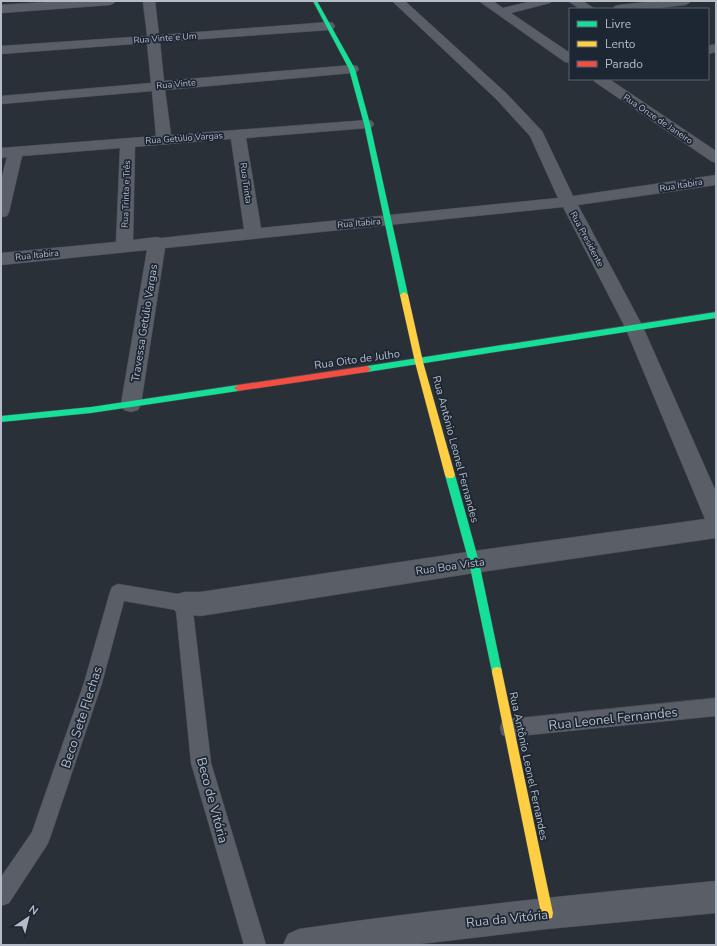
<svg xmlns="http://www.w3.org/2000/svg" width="717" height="946" font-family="'Nunito Sans',sans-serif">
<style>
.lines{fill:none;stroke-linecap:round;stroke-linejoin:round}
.lane-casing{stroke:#484c53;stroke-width:1}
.street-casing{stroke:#484c53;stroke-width:1}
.fast-casing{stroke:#484c53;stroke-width:1}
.slow-casing{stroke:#484c53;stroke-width:1}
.jam-casing{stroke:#484c53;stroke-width:1}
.lane{fill:#5a5e66;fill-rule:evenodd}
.street{fill:#5a5e66;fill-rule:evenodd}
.fast{fill:#16e098;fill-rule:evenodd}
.slow{fill:#ffcf43;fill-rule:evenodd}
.jam{fill:#f24e42;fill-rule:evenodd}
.labels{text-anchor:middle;stroke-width:3.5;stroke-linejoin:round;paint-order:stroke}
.far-street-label{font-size:9px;fill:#b4bcc9;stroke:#1d2633}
.street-label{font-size:11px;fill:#b4bcc9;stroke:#1d2633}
.near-street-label{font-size:13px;fill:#b4bcc9;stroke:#1d2633}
</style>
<rect width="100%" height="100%" fill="#2a3038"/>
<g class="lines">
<defs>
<g id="lane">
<polygon points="118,584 184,595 190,597 192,603 211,763 266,945 244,945 191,763 176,610 124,601 102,683 50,838 47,845 9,903 1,906 1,877 32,832 84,683 110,592 112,587"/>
<polygon points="716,698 716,716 509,737 502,735 500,728 502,721 509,719"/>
</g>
<g id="street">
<polygon points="62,1 116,1 114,3 110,5 1,13 1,5"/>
<path d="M143 1H155L159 35 329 22 333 23 335 26 333 29 329 30 160 42 164 81 352 65 357 66 359 69 357 72 352 73 165 90 171 135 367 120 372 121 374 124 372 127 367 128 246 138 261 228 558 198 530 136 496 99 392 1H405L506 93 542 131 573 196 716 175V185L578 205 643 327 716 492V538L474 573 200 616 184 614 175 611 172 603 175 595 184 592H200L474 551 705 519 625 327 563 207 165 248 141 404 138 410 131 412 124 410 121 404 147 250 1 265V253L116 242 120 148 22 156 9 212 7 216 1 217V180L7 157 1 158V148L156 136 152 91 1 104V96L151 83 147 43 1 54V46L147 36ZM231 139 244 229 161 238 157 237 133 240 135 147Z"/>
<polygon points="479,1 493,1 503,8 532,1 552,1 550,3 511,13 570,53 570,63 565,62"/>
<polygon points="568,1 583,1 595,9 580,9"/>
<polygon points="656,1 691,1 689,3 685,5 648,9 613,9 615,6 619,5"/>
<polygon points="716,44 716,52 708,54 708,46"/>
<polygon points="593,79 609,79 716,151 716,163 711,161 595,82"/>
<path d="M716 881V913L547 929 412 945H283L288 934 299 929C438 909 577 894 716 881Z"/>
</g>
<g id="fast">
<polygon points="313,1 317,1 355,69 370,124 408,295 407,297 404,298 400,295 364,124 349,69"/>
<polygon points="716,312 716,318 367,372 363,369 367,366"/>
<polygon points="238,385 242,388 238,391 91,413 1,422 1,416 91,407"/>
<polygon points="450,471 453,472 455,475 479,562 502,672 501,676 497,677 493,676 492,672 469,562 445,475 447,472"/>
</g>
<g id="slow">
<polygon points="404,292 408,295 423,362 455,475 453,478 447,478 445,475 415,362 400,295"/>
<polygon points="497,667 501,668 502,672 553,913 552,918 547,919 542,918 541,913 492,672 493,668"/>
</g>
<polygon id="jam" points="367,366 371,369 367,372 238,391 234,388 238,385"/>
</defs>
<use href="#lane" class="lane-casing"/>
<use href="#street" class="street-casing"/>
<use href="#fast" class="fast-casing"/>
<use href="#slow" class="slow-casing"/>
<use href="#jam" class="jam-casing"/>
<use href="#lane" class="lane"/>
<use href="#street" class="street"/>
<use href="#fast" class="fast"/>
<use href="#slow" class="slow"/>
<use href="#jam" class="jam"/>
</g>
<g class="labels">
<g class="far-street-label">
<text transform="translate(165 38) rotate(-4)" y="3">Rua Vinte e Um</text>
<text transform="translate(176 84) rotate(-5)" y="3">Rua Vinte</text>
<text transform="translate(658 119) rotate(34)" y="3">Rua Onze de Janeiro</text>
<text transform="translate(184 138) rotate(-4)" y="3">Rua Getúlio Vargas</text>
<text transform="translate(246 183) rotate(82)" y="3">Rua Trinta</text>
<text transform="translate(681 185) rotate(-9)" y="3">Rua Itabira</text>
<text transform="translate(126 194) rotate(-88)" y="3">Rua Trinta e Três</text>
<text transform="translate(359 223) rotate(-5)" y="3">Rua Itabira</text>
<text transform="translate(587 239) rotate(62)" y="3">Rua Presidente</text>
<text transform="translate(37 255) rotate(-6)" y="3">Rua Itabira</text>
</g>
<g class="street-label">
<text transform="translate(144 323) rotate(-81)" y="4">Travessa Getúlio Vargas</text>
<text transform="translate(357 359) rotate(-8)" y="4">Rua Oito de Julho</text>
<text transform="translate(456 449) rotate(75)" y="4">Rua Antônio Leonel Fernandes</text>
<text transform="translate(450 566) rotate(-8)" y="4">Rua Boa Vista</text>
<text transform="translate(529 766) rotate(78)" y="4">Rua Antônio Leonel Fernandes</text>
</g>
<g class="near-street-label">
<text transform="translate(81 717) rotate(-72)" y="5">Beco Sete Flechas</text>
<text transform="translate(613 718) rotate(-6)" y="5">Rua Leonel Fernandes</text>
<text transform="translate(213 800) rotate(75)" y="5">Beco de Vitória</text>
<text transform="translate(507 918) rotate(-6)" y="5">Rua da Vitória</text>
</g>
</g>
<rect width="717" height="946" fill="none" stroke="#b4bcc9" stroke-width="4"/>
<rect x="569" y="8" width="140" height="72" fill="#1d2633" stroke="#59626f"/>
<rect x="577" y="21" width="20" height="6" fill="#16e098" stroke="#59626f"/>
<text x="605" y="28" font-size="12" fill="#b4bcc9">Livre</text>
<rect x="577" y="41" width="20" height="6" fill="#ffcf43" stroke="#59626f"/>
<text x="605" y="48" font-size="12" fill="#b4bcc9">Lento</text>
<rect x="577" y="61" width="20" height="6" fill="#f24e42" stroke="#59626f"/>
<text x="605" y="68" font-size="12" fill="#b4bcc9">Parado</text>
<g transform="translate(28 918) rotate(35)" stroke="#1d2633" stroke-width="3" paint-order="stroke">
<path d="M0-3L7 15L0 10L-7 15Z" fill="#b4bcc9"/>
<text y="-6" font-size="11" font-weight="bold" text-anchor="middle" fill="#b4bcc9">N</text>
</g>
</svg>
